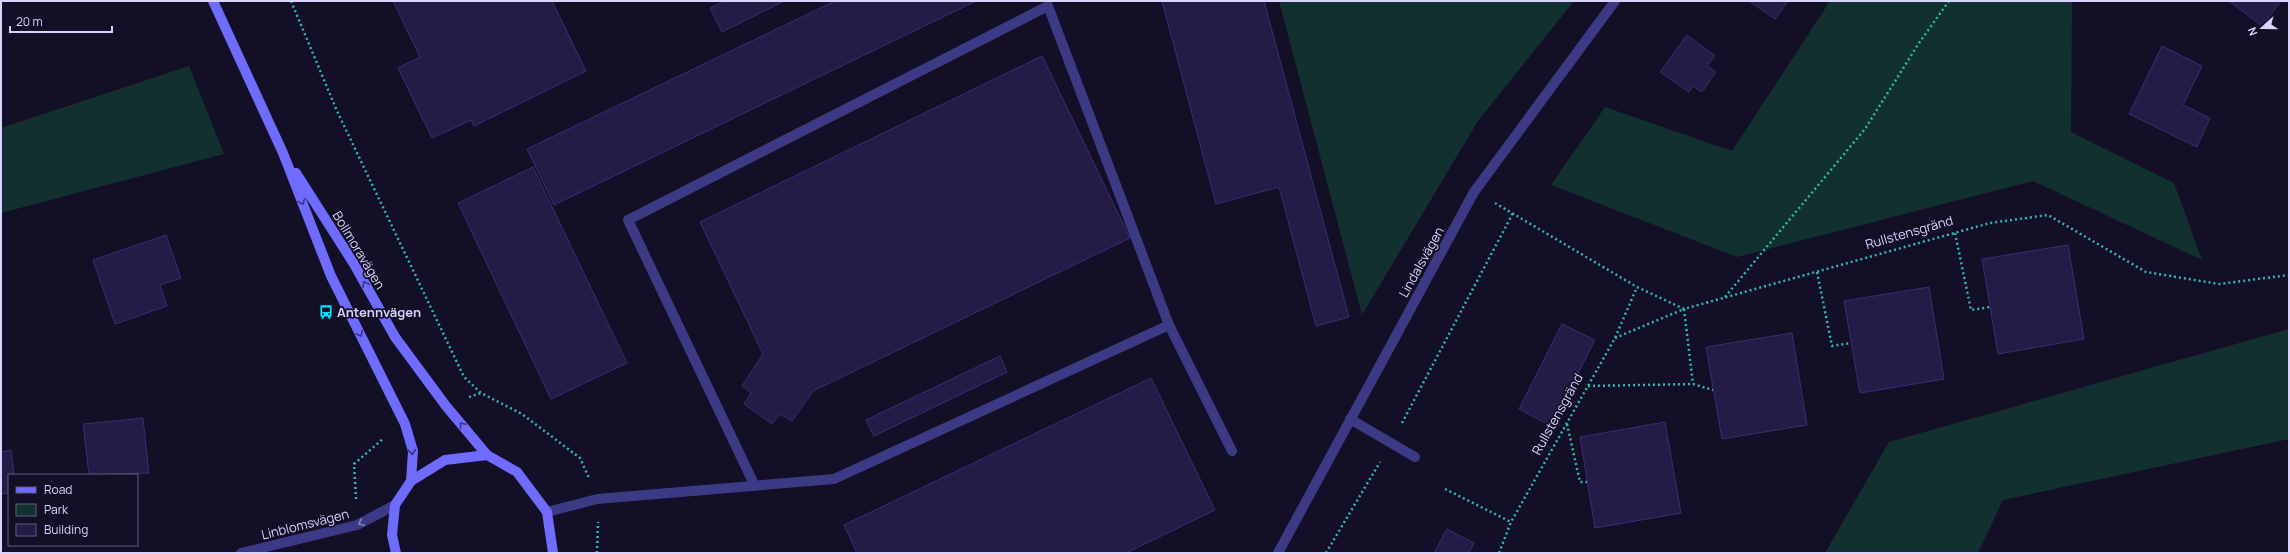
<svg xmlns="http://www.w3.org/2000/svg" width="2290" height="554" font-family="Manrope,sans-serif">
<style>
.green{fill:#12302f}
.building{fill:#241b47;stroke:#3b2d73}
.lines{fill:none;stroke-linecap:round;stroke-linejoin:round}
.path{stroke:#2fb8b0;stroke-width:2.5;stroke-dasharray:2 3;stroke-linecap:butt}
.lane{stroke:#3d3a85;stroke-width:10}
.street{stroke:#3d3a85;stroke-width:10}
.secondary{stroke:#6f6bff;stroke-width:10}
.oneway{stroke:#38347d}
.oneway2{stroke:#837fbc}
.labels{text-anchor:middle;stroke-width:3.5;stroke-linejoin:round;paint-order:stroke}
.street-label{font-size:13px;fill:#d9d4ff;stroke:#130f26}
.poi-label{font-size:13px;font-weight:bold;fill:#d9d4ff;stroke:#130f26;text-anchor:start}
</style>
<rect width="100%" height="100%" fill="#130f26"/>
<g class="green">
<polygon points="1279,1 1574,1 1478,121 1362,315"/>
<polygon points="1830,1 2072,1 2071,132 2174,183 2202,260 2033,181 1737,257 1551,185 1605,107 1732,151"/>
<polygon points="189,66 224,154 1,213 1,128"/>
<polygon points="2289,329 2289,439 2003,500 1978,553 1825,553 1889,442"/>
</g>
<g class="building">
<polygon points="393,1 552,1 586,71 474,126 471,120 432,138 398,68 420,57"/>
<polygon points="725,1 784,1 722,32 710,8"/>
<polygon points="835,1 976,1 554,205 527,149"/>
<polygon points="1162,1 1264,1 1349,317 1316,326 1279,187 1216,204"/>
<polygon points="1749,1 1788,1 1775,19"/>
<polygon points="2229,1 2281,1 2262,26"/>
<polygon points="1687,35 1715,56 1707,66 1716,72 1702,92 1693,86 1689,92 1660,72"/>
<polygon points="2162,46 2202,66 2183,105 2210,118 2197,147 2129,114"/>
<polygon points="1042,56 1130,238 813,391 792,421 780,414 772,424 744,404 751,393 742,386 763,354 700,222"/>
<polygon points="533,167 627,363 551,399 458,203"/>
<polygon points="166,235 181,278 160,285 167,306 115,324 93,260"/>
<polygon points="2068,245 2084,339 1998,354 1982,259"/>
<polygon points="1929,287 1944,379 1860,393 1844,301"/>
<polygon points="1562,324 1595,340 1551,426 1519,409"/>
<polygon points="1792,333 1807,425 1722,439 1706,347"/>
<polygon points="1000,356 1007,372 874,436 866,420"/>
<polygon points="1151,378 1215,510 1126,553 857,553 844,525"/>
<polygon points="143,418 149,473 89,475 83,424"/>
<polygon points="1665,422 1681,513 1595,528 1580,437"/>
<polygon points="11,450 14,475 9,475 9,493 1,494 1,452"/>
<polygon points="1447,529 1474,543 1469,553 1434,553"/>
</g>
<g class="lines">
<g class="path">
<polyline points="291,1 337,111 464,377 481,393 522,414 580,458 589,478"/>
<polyline points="1495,203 1637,287 1684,309 1990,223 2048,215 2146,272 2219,284 2289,275"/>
<polyline points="1955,233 1971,310 1990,307"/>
<polyline points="1817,272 1832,346 1851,343"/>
<polyline points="1725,297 1865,129 1919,43 1949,1"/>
<polyline points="1615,338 1684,309 1693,384"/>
<polyline points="1588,386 1693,384 1713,390"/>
<polyline points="469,397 481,393"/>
<polyline points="1402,423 1513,213"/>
<polyline points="1567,424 1580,482 1587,482"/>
<polyline points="1445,489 1511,522"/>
<polyline points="356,499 354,464 384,438"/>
<polyline points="597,553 598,522"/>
<polyline points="1326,553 1380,462"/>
<polyline points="1499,553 1511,522 1615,338 1637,287"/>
</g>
<g class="lane">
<polyline points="1350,419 1415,457"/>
<polyline points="754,484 628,220 1048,6 1169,325 1232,451"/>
<polyline points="547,512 597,499 834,479 1169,325"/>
</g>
<g class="street">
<polyline points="241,553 357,525 395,505"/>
<polyline points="1278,553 1474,192 1615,1"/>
</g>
<g class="secondary">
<polyline points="213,1 283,153 331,276 405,424 413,451 411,481"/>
<polyline points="296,173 354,264 395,337 446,406 487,455"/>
<polyline points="396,553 392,535 395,505 411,481 445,460 487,455 517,472 547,512 553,553"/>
</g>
</g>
<defs><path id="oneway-chevron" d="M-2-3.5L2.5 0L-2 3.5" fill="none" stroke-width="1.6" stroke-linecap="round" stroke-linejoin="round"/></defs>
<g class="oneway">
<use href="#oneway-chevron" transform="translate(302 202) rotate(69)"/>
<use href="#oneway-chevron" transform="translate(365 284) rotate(-120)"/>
<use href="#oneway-chevron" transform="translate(360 334) rotate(63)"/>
<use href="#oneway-chevron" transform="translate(462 425) rotate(-130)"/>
<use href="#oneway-chevron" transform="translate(412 452) rotate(85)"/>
</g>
<use class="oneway2" href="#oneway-chevron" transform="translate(361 523) rotate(155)"/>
<defs>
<symbol id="bus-bare" viewBox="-9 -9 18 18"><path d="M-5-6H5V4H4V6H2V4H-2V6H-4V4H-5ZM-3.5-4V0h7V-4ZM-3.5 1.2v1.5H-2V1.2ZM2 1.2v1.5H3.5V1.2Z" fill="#00e5ff" stroke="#130f26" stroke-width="2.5" paint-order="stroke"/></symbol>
</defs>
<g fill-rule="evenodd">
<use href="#bus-bare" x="316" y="302" width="20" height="20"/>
</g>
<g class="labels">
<g class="street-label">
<text transform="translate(1909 232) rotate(-16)" y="5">Rullstensgränd</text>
<text transform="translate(359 250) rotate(59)" y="5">Bollmoravägen</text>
<text transform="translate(1421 262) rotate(-61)" y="5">Lindalsvägen</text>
<text transform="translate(1557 414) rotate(-61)" y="5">Rullstensgränd</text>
<text transform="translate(305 524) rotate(-14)" y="5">Linblomsvägen</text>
</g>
<g class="poi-label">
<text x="337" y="317">Antennvägen</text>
</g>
</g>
<rect width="2290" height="554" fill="none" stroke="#d9d4ff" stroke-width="4"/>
<rect x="8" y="474" width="130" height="72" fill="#130f26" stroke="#625e7d"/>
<rect x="16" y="487" width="20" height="6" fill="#6f6bff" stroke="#625e7d"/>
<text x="44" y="494" font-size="12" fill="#d9d4ff">Road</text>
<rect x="16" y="504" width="20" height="12" fill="#12302f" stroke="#625e7d"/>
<text x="44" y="514" font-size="12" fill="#d9d4ff">Park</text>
<rect x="16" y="524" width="20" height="12" fill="#241b47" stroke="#625e7d"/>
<text x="44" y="534" font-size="12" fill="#d9d4ff">Building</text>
<g transform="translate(2262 28) rotate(249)" stroke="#130f26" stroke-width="3" paint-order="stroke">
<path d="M0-3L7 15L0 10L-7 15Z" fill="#d9d4ff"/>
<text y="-6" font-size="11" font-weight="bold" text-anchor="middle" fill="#d9d4ff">N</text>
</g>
<path d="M10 26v6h102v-6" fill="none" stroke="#d9d4ff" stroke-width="2"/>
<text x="16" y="26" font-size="12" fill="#d9d4ff" stroke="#130f26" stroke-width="3" paint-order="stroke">20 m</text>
</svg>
